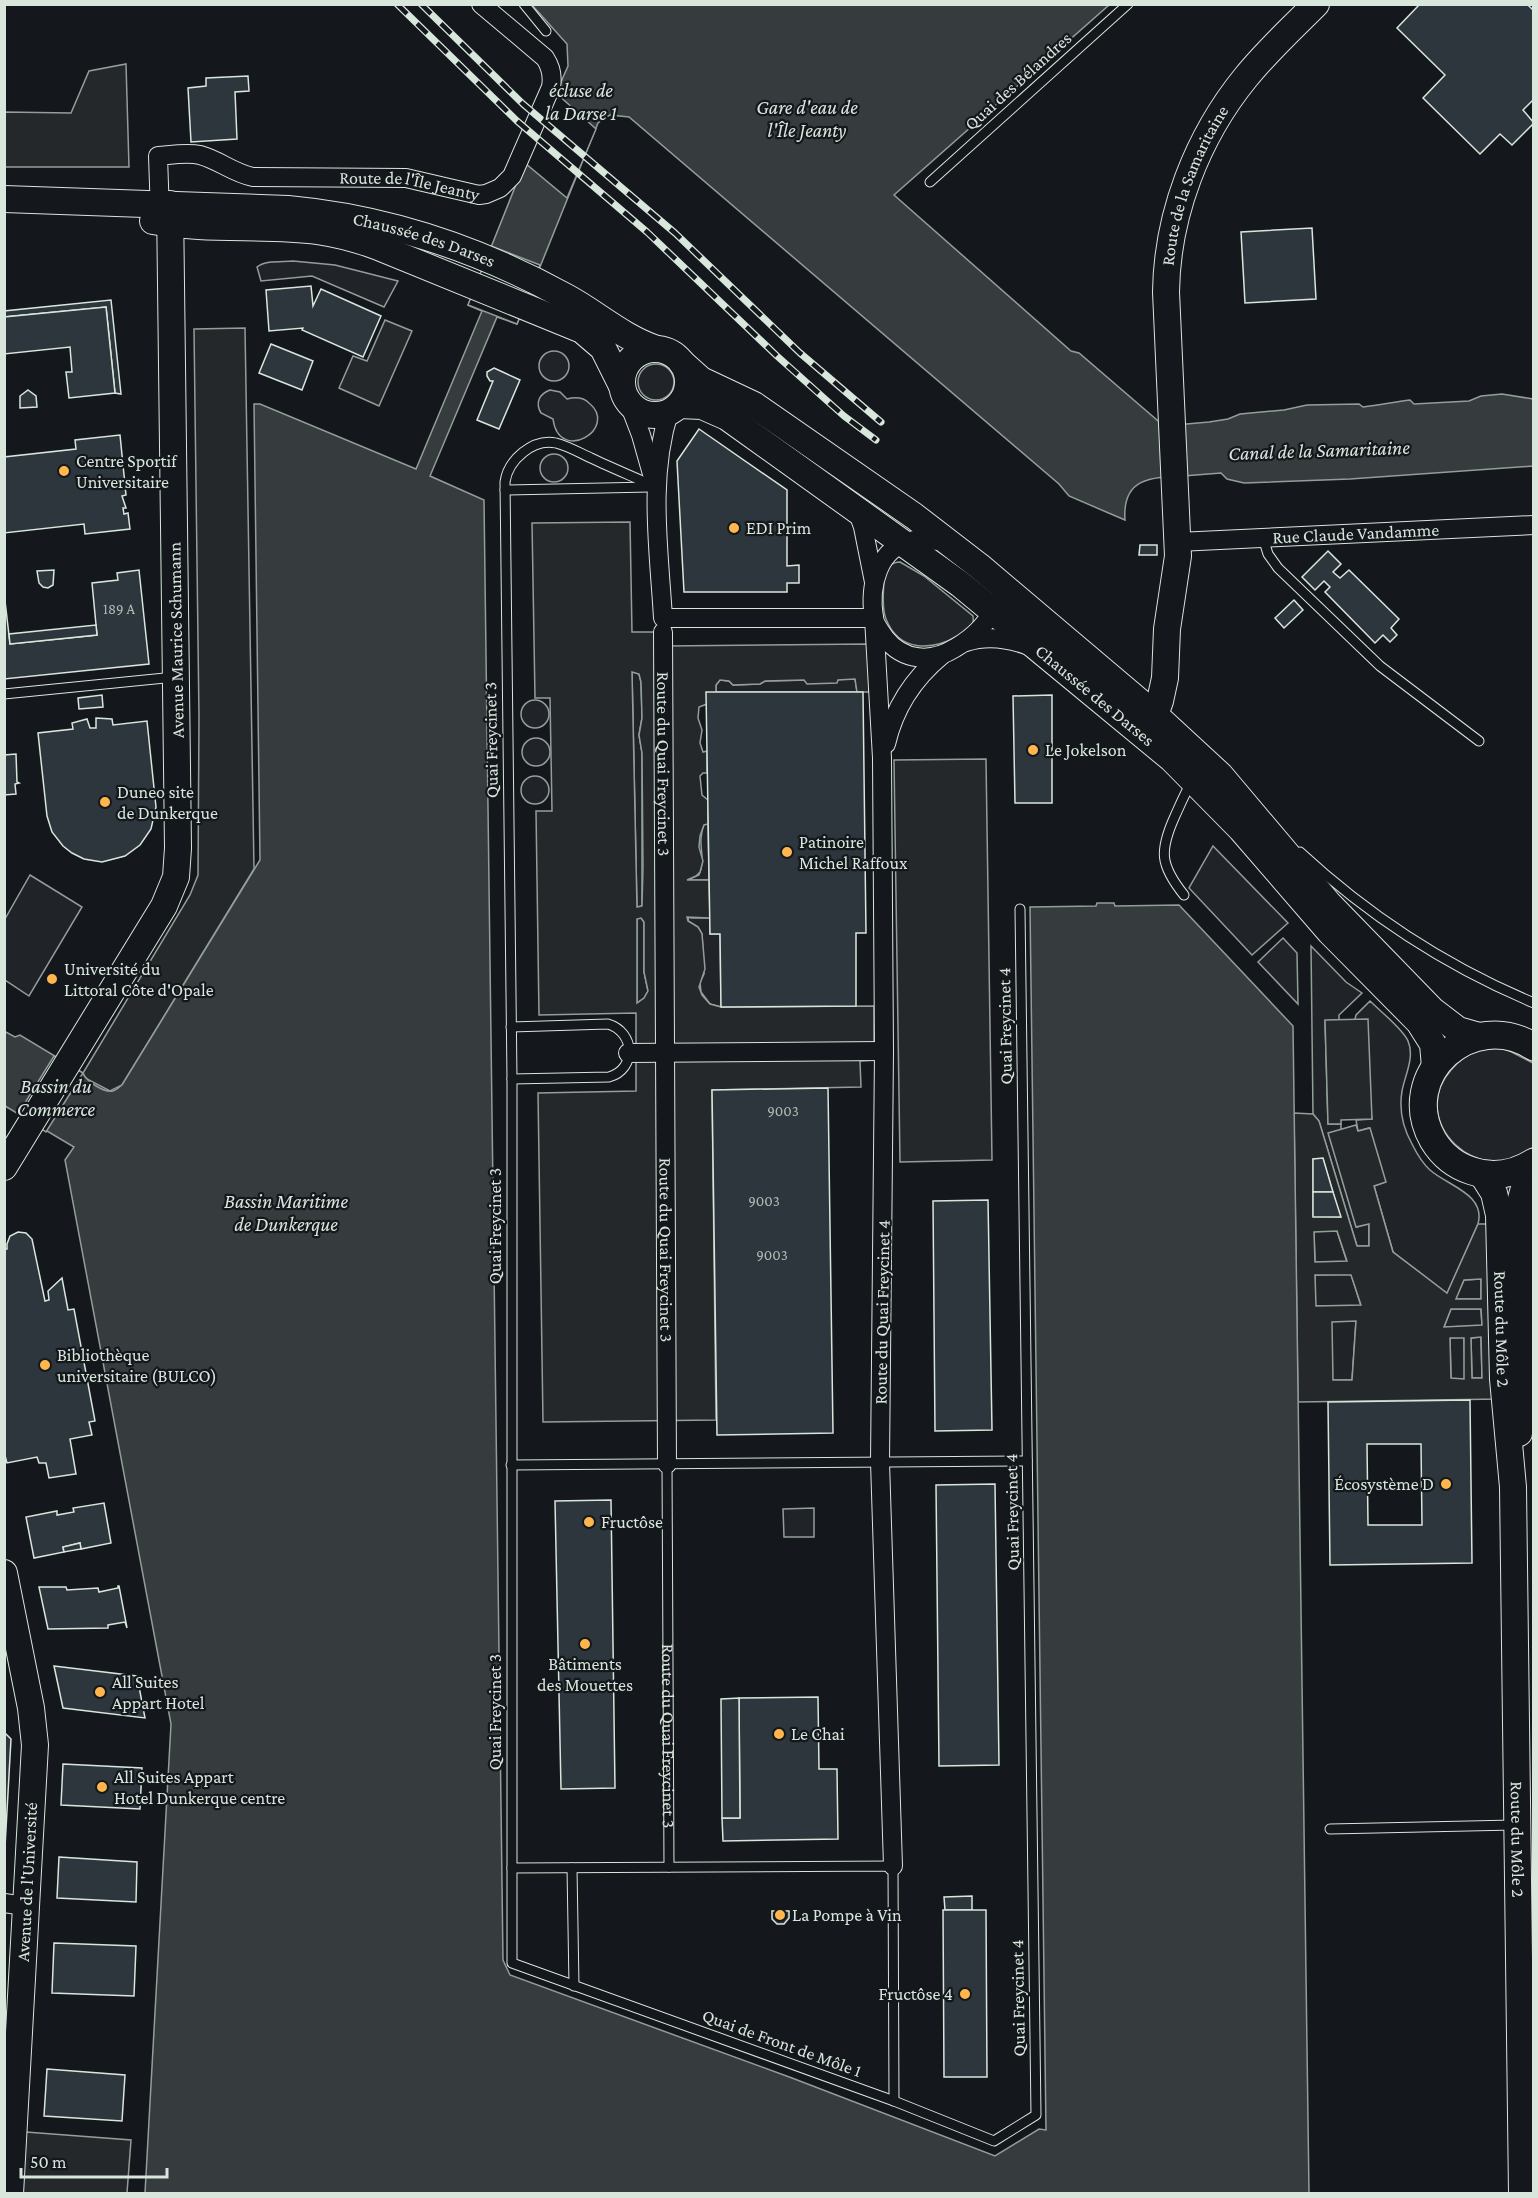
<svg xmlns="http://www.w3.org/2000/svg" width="1538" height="2198" font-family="'Crimson Pro',serif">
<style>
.green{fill:#202428;stroke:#939e99;stroke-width:1.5}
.parking{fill:#24282b;stroke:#939e99;stroke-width:1.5;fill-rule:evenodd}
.water{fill:#363b3e;stroke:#939e99;stroke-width:1.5}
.pier{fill:#14181c;stroke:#939e99;stroke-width:1.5}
.building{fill:#2c363c;stroke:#d8e6dc;stroke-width:1.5;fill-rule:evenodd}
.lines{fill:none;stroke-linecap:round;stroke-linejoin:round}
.lane-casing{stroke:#d8e6dc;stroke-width:11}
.street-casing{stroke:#d8e6dc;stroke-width:20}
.secondary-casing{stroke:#d8e6dc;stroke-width:28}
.primary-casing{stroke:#d8e6dc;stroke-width:29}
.lane{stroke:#14181c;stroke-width:9}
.street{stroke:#14181c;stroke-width:18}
.secondary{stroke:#14181c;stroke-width:26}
.primary{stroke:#14181c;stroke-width:27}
.rail-casing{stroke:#d8e6dc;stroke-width:7}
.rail{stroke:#14181c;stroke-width:4.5;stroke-dasharray:14;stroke-linecap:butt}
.poi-dot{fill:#ffb74d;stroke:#14181c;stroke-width:2}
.labels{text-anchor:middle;stroke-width:4.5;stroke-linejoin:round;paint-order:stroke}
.number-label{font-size:15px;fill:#adbab4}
.street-label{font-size:18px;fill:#d8e6dc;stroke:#14181c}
.poi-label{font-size:18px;fill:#d8e6dc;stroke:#14181c;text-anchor:start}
.water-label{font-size:20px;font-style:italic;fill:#d8e6dc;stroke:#14181c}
</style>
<rect width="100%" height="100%" fill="#14181c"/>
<g class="green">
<path d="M293 261 335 265 398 281 384 307 312 276 261 281 257 267C266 260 281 262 293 261Z"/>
<circle cx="554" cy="366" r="15"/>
<circle cx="656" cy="382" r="18"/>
<path d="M550 390 560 392 567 399C575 397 583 397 589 403 620 428 559 465 553 419L541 413C535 403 539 394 550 390Z"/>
<circle cx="554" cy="468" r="14"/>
<path d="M900 562 924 576 973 616C975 628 967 632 958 636 931 651 899 652 886 619 881 607 884 590 884 577 885 569 891 562 900 562Z"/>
<polygon points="632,671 639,674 641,682 642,718 639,735 642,753 642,906 637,907"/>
<polygon points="855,679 857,692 716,692 716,685 720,680 729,681 733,685 760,684 765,681"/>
<circle cx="535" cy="714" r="14"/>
<circle cx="536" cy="752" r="14"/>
<circle cx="535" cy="790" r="14"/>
<path d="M704 824H708L709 880H687L699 875C707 856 696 846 704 824Z"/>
<polygon points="1213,846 1288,923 1252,955 1189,888"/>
<polygon points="30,875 82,907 29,996 5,980 5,919"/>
<polygon points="689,916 691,918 710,918 710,934 720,934 721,1007 710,1004 701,992 700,982 704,974 702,934 698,927 688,921"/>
<polygon points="637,918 641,918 644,922 644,972 648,991 644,998 637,1003"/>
<polygon points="1283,938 1297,953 1298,1004 1258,962"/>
<polygon points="1311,946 1346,982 1362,993 1339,1015 1339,1020 1325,1021 1328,1124 1341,1124 1341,1130 1329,1133 1357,1227 1369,1223 1369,1246 1357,1246 1319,1121 1313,1114"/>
<path d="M1370 1001C1380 1011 1403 1029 1408 1041 1415 1057 1405 1075 1402 1091 1399 1109 1403 1128 1412 1144 1417 1154 1422 1163 1430 1170 1448 1186 1486 1194 1478 1224L1447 1294 1393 1252 1374 1186 1385 1182 1369 1128 1358 1131 1356 1120 1372 1119 1355 1019 1356 1015Z"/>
<path d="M1504 1048 1533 1063V1147C1480 1192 1406 1121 1451 1070 1459 1060 1469 1053 1481 1050 1488 1048 1496 1049 1504 1048Z"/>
<polygon points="1314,1231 1337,1231 1347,1262 1315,1262"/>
<polygon points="1351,1274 1361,1306 1315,1306 1315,1275"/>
<polygon points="1481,1279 1481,1299 1455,1299 1464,1280"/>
<polygon points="1451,1309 1481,1309 1482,1326 1444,1327"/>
<polygon points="1331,1321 1356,1321 1352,1380 1332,1380"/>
<polygon points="1464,1337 1465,1379 1451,1379 1450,1338"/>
<polygon points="1481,1337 1482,1378 1472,1378 1471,1338"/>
<polygon points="814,1508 814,1537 784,1537 783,1509"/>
</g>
<g class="parking">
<polygon points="126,64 129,167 5,167 5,112 71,113 89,71"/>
<polygon points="385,320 412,331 379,406 339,388 353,356 367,361"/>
<polygon points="245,328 254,869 122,1085 110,1091 85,1078 83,1073 190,895 198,875 199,717 194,329"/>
<path d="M630 522 632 632H665L666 646 869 644V692H857L855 679 838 680 837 683 807 684 804 680 765 681 760 684 733 685 729 681 720 680 716 685V692L707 704 699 707 698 718 702 730 700 743 703 752 707 751V773H703L700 776 702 795 708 800V824L704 825 700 836 699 847 703 861 700 872 696 876 687 880H709L710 918 687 917 688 921 698 927 702 934 705 969 699 987 702 995 710 1004 721 1007 874 1006V1060L860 1061 861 1087 712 1090 716 1420 543 1422 538 1093 636 1091V1013L539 1015 536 811H552L550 698H535L532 523ZM632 672 639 674 641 682 642 718 639 735 642 753 643 867 642 906 637 907ZM641 918 644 922V972L648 991 644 998 637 1003V919Z"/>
<polygon points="986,759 992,1160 900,1162 894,760"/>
<polygon points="1368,1019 1372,1119 1341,1120 1341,1124 1328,1124 1325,1020"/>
<path d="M1294 1113 1313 1114 1319 1121 1357 1246H1369V1224L1356 1227 1328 1133 1356 1125 1358 1131 1370 1128 1386 1182 1374 1186 1393 1252 1447 1293 1478 1224H1496L1500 1399 1298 1402ZM1313 1159H1323L1340 1217 1313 1216ZM1337 1231 1347 1261 1315 1262 1314 1232ZM1315 1275H1351L1361 1305 1316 1306ZM1481 1279V1299H1456L1464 1280ZM1451 1309H1481L1482 1325 1444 1327ZM1356 1321 1352 1380H1333L1332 1322ZM1481 1337 1482 1378H1472L1471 1338ZM1450 1338H1464V1379L1451 1378Z"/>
<polygon points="26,2132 131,2140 127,2193 21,2194"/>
</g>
<path class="water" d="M532 5H1109L894 195 1071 351 1079 353 1164 426 1209 422 1228 419 1240 414 1284 410 1307 405 1359 404 1363 407C1380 405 1394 402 1410 400L1414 404 1469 401 1481 396 1502 394 1533 399V466L1350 479 1244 483 1227 479 1221 473C1208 474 1196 475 1183 476 1151 477 1122 478 1125 520L1069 496 1059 484 629 117 610 115 598 123 517 324 497 317 430 476 484 500 503 1960 510 1975 792 2078 995 2156 1039 2129 1046 2130 1030 907 1096 906 1097 903H1114L1115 906 1179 905 1293 1026 1309 2193H145L171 1724 65 1160 74 1147 5 1106 4 1031 15 1037 20 1035 83 1073C86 1081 104 1093 113 1091 117 1090 119 1087 122 1085L260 860 254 404H260L416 469 482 311 468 305 523 167 568 66 567 44Z"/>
<g class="pier">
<polygon points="556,93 596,129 567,198 525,163"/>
<polygon points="491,246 540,265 517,324 468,305"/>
<polygon points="54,1056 83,1073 46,1132 18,1114"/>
</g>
<g class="building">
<polygon points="1420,4 1527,4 1534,11 1534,99 1523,110 1534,123 1512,145 1500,134 1480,154 1423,98 1445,75 1397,28"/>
<polygon points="248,76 249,91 235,92 237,139 191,142 188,88 206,86 206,78"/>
<polygon points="1312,228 1316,299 1245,303 1241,232"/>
<polygon points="311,286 313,306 321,289 381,316 363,357 302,330 303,328 269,331 266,290"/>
<polygon points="111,300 121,394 115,393 106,307 4,317 4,311"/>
<polygon points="106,307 115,393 69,398 66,372 72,372 70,347 4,354 4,317"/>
<polygon points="271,344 313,361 302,390 259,373"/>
<polygon points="494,368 520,380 499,429 477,420 493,381 490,381 487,376 487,372"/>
<polygon points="28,390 36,396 37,407 20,408 20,396"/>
<polygon points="699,429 787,490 787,566 799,565 799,583 787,583 787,592 684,592 677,461"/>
<polygon points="120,435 126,495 122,496 126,508 123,508 124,514 128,513 130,529 85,534 84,524 4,533 4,457 76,449 75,440"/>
<polygon points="1140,545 1157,545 1157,555 1139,555"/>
<polygon points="1328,551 1341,564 1333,572 1340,578 1349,570 1399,619 1391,628 1397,635 1390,642 1383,635 1375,643 1325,592 1330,587 1324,581 1315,590 1302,577"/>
<polygon points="54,570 53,585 48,588 43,587 39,583 37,571"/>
<polygon points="139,570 149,664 4,679 4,592 10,644 97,635 92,583 118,580 117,573"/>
<polygon points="1294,600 1303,610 1284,628 1275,618"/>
<polygon points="96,625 97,635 10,644 9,634"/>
<polygon points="706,692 863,692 866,933 856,933 856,1006 721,1007 720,934 710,934"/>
<polygon points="102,695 103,707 79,709 78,698"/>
<polygon points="1052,695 1052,803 1015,803 1013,696"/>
<polygon points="96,718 112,719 113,725 147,721 156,807 151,829 140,845 125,856 102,862 84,859 72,853 63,846 52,832 47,816 38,733 73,729 72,723 87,719 90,728 96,728"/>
<polygon points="16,754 17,782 19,783 15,784 16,794 4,795 4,755"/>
<polygon points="828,1088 833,1433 717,1435 712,1090"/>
<polygon points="1323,1158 1333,1192 1313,1192 1313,1159"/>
<polygon points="1313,1192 1333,1192 1341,1217 1313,1217"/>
<polygon points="988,1200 992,1430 935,1431 933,1201"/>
<polygon points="18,1232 26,1233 32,1239 45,1301 49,1300 48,1291 62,1278 68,1310 74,1309 95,1421 89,1422 92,1435 70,1439 76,1474 75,1474 49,1478 46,1463 39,1463 37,1457 7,1463 4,1452 4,1249 7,1249 7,1244 10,1236"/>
<path d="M1470 1400 1472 1563 1330 1565 1328 1402ZM1367 1444H1421L1422 1525H1368Z"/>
<polygon points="995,1484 999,1765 939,1766 936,1485"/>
<polygon points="611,1500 615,1788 561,1789 555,1501"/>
<polygon points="104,1503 111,1543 81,1549 80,1543 63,1547 64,1552 34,1558 26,1517 57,1511 57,1515 74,1512 73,1508"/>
<polygon points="80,1543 81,1549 64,1552 63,1547"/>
<polygon points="118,1586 119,1586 127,1628 125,1622 108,1625 108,1628 48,1629 39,1587 66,1587 67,1590 98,1588 99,1592 118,1588"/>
<polygon points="54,1666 137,1676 145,1718 63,1708"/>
<polygon points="818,1697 819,1769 837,1769 838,1839 723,1841 722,1818 740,1818 739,1698"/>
<polygon points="739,1698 740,1818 722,1818 721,1699"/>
<polygon points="4,1732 11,1739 4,1865"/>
<polygon points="63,1764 142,1768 140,1809 61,1805"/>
<polygon points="59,1857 137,1862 136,1902 57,1898"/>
<polygon points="972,1896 972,1910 945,1910 944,1897"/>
<polygon points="943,1910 986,1910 987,2077 944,2077"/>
<polygon points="772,1911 789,1911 789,1918 784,1924 777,1924 772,1919"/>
<polygon points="54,1943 136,1946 134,1996 52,1993"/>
<polygon points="47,2069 125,2075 122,2121 44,2116"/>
</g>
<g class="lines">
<defs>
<g id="lane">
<polyline points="524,4 546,31"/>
<polyline points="930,182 1128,4"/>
<path d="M656 487C634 477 612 468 591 458 580 453 568 446 556 443 533 438 508 460 505 482L512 1079V1963L894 2101 994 2141 1036 2115 1020 909"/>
<polyline points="505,490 650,487"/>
<polyline points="1263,538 1268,554 1278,568 1380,666 1479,741"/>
<polyline points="4,694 175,677"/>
<path d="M1300 852C1368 915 1448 967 1534 1003"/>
<path d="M1184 895C1160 865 1159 851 1175 816 1180 805 1185 793 1192 781"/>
<path d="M511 1027 608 1024C635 1032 637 1069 609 1077L512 1079"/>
<path id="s1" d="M667 1464 669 1867"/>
<polyline points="511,1465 1027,1461"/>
<polyline points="1330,1829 1514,1825"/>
<polyline points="512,1868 893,1866 894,2101"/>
<polyline points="572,1868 574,1986"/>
</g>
<g id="street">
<path id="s2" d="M160 214 158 156C171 155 187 152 200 155 219 160 233 173 253 177L406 178 479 195 486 194 500 188 512 176 551 87C553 76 551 67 545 58L481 4"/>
<polyline points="628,401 641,435 652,474"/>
<path d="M669 412C648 479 659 549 663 618H874"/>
<polyline points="857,510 863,527 874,582"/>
<path d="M946 542C935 541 924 538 914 540 877 547 869 587 874 618 875 625 881 632 885 638 903 661 931 663 955 648 974 637 990 621 997 601"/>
<path id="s3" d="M1178 542 1534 525"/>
<polyline points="874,618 882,758 884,1051 880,1462 893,1866"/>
<path id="s4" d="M663 632 667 1464"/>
<path d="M966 642C987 635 1008 638 1029 646"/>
<path d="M886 744C894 709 914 678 942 655"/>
<polyline points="628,1053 884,1051"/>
<polyline points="4,1903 25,1906"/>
</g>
<g id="secondary">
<path id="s5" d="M4 199 288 209C386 218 479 249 566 297 596 313 623 338 657 349"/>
<path d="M153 221C208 231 264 224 318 231 338 234 357 239 376 246L582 330 603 348 622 386"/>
<circle cx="655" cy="382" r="33"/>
<polyline points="682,363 701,380 754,405 914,516 979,566 1155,715 1220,775 1328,903 1432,1010 1458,1030 1479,1036"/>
<path id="s6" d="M679 405 702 406 727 417 960 584 1172 759 1241 829 1330 932 1419 1022 1433 1044 1435 1067"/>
<path id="s7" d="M1155 715 1160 701 1165 678 1167 629 1178 556 1166 292C1167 215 1197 137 1246 77 1267 51 1292 28 1316 4"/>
<polyline points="4,1167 164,906 176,877 178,848 170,204"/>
<path id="s8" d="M1482 1174 1494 1193 1499 1215 1503 1379 1513 1487 1522 2194"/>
<polyline points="1519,1433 1523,1377 1521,1199 1526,1181 1534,1167"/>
<polyline points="4,1573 31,1708 35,1745 10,2194"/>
</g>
<path id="primary" d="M1534 1047C1472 1007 1396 1075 1433 1140 1442 1155 1456 1166 1472 1171 1493 1178 1515 1174 1534 1162"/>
</defs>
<use href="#lane" class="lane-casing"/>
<use href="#street" class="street-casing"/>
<use href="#secondary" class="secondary-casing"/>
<use href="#primary" class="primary-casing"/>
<use href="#lane" class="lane"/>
<use href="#street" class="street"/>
<use href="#secondary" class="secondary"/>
<use href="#primary" class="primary"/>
<defs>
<g id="rail">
<polyline points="397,4 517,121 647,232 777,356 844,416 876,440"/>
<polyline points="421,4 523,104 675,233 800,353 881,422"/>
</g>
</defs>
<use href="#rail" class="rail-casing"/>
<use href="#rail" class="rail"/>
</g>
<g class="poi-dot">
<circle cx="64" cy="471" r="6"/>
<circle cx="734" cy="528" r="6"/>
<circle cx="1033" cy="750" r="6"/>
<circle cx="105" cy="802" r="6"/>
<circle cx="787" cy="852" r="6"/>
<circle cx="52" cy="979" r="6"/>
<circle cx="45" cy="1365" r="6"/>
<circle cx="1446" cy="1484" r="6"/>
<circle cx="589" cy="1522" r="6"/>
<circle cx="585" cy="1644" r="6"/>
<circle cx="100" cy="1692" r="6"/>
<circle cx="779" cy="1734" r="6"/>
<circle cx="102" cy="1787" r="6"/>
<circle cx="780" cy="1915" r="6"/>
<circle cx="965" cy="1994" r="6"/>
</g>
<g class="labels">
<g class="number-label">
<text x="119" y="614">189 A</text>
<text x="783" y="1116">9003</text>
<text x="764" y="1206">9003</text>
<text x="772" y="1260">9003</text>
</g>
<g class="street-label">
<text transform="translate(1018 81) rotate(-42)" y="6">Quai des Bélandres</text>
<text dy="6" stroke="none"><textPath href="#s2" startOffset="315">Route de l'Île Jeanty</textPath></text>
<text dy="6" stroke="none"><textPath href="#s7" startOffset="537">Route de la Samaritaine</textPath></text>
<text dy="6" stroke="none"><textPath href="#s5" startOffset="424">Chaussée des Darses</textPath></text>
<text dy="6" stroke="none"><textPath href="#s3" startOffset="178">Rue Claude Vandamme</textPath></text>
<text transform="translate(176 640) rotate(-91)" y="6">Avenue Maurice Schumann</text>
<text dy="6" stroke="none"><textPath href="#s6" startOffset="512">Chaussée des Darses</textPath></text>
<text transform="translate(491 740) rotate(-91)" y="6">Quai Freycinet 3</text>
<text dy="6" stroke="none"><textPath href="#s4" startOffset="132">Route du Quai Freycinet 3</textPath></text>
<text transform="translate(1005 1026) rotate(-91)" y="6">Quai Freycinet 4</text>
<text transform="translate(495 1226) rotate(-90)" y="6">Quai Freycinet 3</text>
<text dy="6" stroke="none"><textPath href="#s4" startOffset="618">Route du Quai Freycinet 3</textPath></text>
<text transform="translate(882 1312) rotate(-89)" y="6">Route du Quai Freycinet 4</text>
<text dy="6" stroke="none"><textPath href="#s8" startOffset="159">Route du Môle 2</textPath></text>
<text transform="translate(1012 1512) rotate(-91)" y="6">Quai Freycinet 4</text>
<text transform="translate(495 1712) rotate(-90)" y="6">Quai Freycinet 3</text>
<text dy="6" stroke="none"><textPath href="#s1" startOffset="272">Route du Quai Freycinet 3</textPath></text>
<text dy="6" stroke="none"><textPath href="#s8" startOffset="670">Route du Môle 2</textPath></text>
<text transform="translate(27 1882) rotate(-87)" y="6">Avenue de l'Université</text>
<text transform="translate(1018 1998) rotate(-91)" y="6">Quai Freycinet 4</text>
<text transform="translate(782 2043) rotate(20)" y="6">Quai de Front de Môle 1</text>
</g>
<g class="poi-label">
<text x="76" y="467">Centre Sportif<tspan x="76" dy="21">Universitaire</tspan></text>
<text x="746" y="534">EDI Prim</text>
<text x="1045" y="756">Le Jokelson</text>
<text x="117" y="798">Duneo site<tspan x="117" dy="21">de Dunkerque</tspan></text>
<text x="799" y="848">Patinoire<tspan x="799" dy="21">Michel Raffoux</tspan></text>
<text x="64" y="975">Université du<tspan x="64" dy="21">Littoral Côte d'Opale</tspan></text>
<text x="57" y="1361">Bibliothèque<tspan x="57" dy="21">universitaire (BULCO)</tspan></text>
<text x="1434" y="1490" text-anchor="end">Écosystème D</text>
<text x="601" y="1528">Fructôse</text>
<text x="585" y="1670" text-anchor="middle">Bâtiments<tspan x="585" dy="21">des Mouettes</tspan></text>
<text x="112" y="1688">All Suites<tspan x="112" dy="21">Appart Hotel</tspan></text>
<text x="791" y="1740">Le Chai</text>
<text x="114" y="1783">All Suites Appart<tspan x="114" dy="21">Hotel Dunkerque centre</tspan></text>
<text x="792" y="1921">La Pompe à Vin</text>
<text x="953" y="2000" text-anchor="end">Fructôse 4</text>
</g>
<g class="water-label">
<text x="581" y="97">écluse de<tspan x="581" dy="23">la Darse 1</tspan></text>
<text x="807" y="114">Gare d'eau de<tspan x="807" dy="23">l'Île Jeanty</tspan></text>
<text transform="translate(1319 450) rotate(-2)" y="7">Canal de la Samaritaine</text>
<text x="56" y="1093">Bassin du<tspan x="56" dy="23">Commerce</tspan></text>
<text x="286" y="1208">Bassin Maritime<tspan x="286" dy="23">de Dunkerque</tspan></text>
</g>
</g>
<rect width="1538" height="2198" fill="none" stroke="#d8e6dc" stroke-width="12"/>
<path d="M21 2168v9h146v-9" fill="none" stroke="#d8e6dc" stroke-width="3"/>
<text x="30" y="2168" font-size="18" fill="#d8e6dc" stroke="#14181c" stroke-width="4.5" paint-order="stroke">50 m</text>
</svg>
